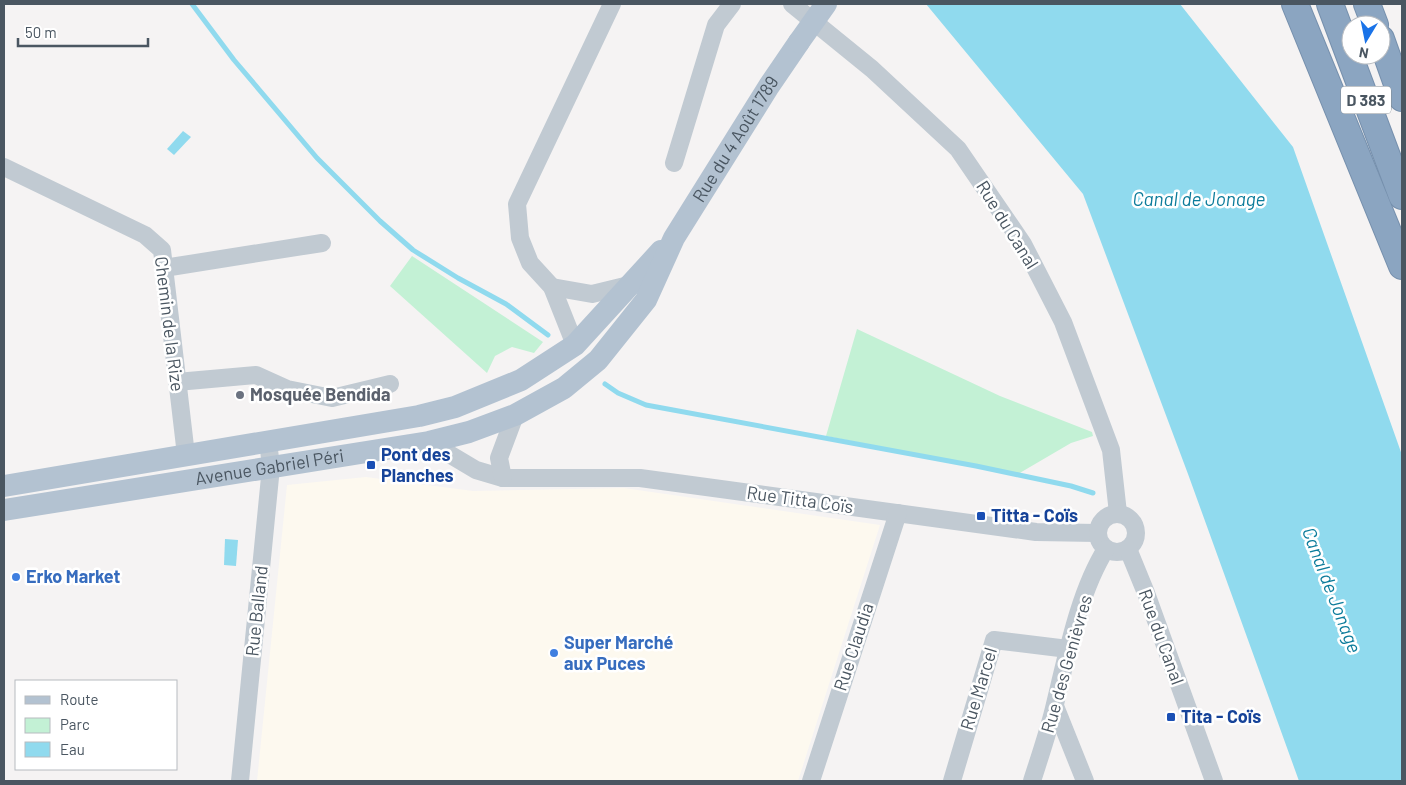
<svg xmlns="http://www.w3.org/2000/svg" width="1406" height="785" font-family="Barlow,sans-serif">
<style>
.commercial{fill:#fdf9ef}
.green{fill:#c3f1d5}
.water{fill:#90daee}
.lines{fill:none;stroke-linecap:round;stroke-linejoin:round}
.stream{stroke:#90daee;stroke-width:5}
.highway-casing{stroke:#7690ad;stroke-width:28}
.minor{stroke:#c1cad2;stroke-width:18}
.major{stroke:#b3c2d1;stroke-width:22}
.highway{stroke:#8ba5c1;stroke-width:26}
.major-bridge{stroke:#b3c2d1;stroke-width:22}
.worship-dot{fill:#6b7280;stroke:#fff;stroke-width:2}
.transit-dot{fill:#1a4fb4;stroke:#fff;stroke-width:2}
.shop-dot{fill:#3f7fe0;stroke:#fff;stroke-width:2}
.labels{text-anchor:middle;stroke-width:5;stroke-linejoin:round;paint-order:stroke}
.shield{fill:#fff;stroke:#808990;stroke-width:1}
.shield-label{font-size:16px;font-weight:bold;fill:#4a5661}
.street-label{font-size:18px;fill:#4a5661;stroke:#fff}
.worship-label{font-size:18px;font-weight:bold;fill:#5b616d;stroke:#fff;text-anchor:start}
.transit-label{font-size:18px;font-weight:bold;fill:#164399;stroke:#fff;text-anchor:start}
.shop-label{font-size:18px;font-weight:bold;fill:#366cbe;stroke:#fff;text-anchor:start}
.water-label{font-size:19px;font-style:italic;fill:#0c7c9b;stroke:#fff}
</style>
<rect width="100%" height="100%" fill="#f5f3f3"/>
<polygon class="commercial" points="366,477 473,491 624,488 880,525 798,781 257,781 287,485"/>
<g class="green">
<polygon points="412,256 543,342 534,353 512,347 495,356 487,373 390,286"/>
<polygon points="857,329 1000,396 1092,432 1093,436 1071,443 1018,474 826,436"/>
</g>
<g class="water">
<polygon points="926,4 1180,4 1293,147 1402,455 1402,781 1299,781 1188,474 1083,194"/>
<polygon points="183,131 191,137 174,155 167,149"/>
<polygon points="225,539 238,540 236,566 224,565"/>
</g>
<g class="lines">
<g class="stream">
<polyline points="192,4 234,60 317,158 380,221 413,250 458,278 506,304 548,335"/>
<polyline points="605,384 618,393 646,405 976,466 1071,486 1093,493"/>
</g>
<defs>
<g id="highway">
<polyline points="1295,4 1402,266"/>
<polyline points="1330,4 1402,196"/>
<polyline points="1367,4 1375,25"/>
<polyline points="1381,39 1402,98"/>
</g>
</defs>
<use href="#highway" class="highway-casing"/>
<g class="minor">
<polyline points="792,4 872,69 958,149 1023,244 1063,322 1111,450 1118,513"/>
<polyline points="674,163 716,25 732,4"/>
<polyline points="4,167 145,235 162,250 186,455"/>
<polyline points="164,268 322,243"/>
<polyline points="552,287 592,294 629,285"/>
<polyline points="575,345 552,287 530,263 520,238 517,204 612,4"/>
<polyline points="177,382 256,375 287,389 332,398 390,384"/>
<polyline points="429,442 476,470 503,478 640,478 1036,532 1097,533"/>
<polyline points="503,478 499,458 515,415"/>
<circle cx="1117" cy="533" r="19"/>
<polyline points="1128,549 1146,593 1214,781"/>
<polyline points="1055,706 1085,781"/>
<polyline points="240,781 271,467 268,441"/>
<polyline points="811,781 898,513"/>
<polyline points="952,781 994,640 1068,649"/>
<path d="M1032 781C1040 756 1049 730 1055 704 1067 655 1079 592 1106 549"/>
</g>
<g class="major">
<polyline points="4,486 419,416 455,407 521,380 575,345 661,251"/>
<path id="s1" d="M4 510 429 442 469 432 515 415 564 388 598 360 646 300 674 238 769 86 799 42"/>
</g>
<use href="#highway" class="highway"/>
<polyline class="major-bridge" points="799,42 826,4"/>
</g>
<circle class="worship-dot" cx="240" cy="395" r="5"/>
<g class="transit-dot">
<rect x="366" y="460" width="10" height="10" rx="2.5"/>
<rect x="976" y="511" width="10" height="10" rx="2.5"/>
<rect x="1166" y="712" width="10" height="10" rx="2.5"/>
</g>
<g class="shop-dot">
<circle cx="16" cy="577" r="5"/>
<circle cx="554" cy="653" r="5"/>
</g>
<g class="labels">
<rect class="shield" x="1341" y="86.5" width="50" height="27" rx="4"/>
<g class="shield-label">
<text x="1366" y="106">D 383</text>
</g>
<g class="street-label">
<text dy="6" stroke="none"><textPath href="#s1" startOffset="882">Rue du 4 Août 1789</textPath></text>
<text transform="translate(1007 225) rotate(58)" y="6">Rue du Canal</text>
<text transform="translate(169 324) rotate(83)" y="6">Chemin de la Rize</text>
<text dy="6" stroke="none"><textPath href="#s1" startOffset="269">Avenue Gabriel Péri</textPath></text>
<text transform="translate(800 500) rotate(8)" y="6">Rue Titta Coïs</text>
<text transform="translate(257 611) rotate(-84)" y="6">Rue Balland</text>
<text transform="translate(1161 637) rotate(70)" y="6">Rue du Canal</text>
<text transform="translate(854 647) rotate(-72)" y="6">Rue Claudia</text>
<text transform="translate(1067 664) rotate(-74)" y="6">Rue des Genièvres</text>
<text transform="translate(979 689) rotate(-73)" y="6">Rue Marcel</text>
</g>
<g class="worship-label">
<text x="250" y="401">Mosquée Bendida</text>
</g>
<g class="transit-label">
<text x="381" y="461">Pont des<tspan x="381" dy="21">Planches</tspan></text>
<text x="991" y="522">Titta - Coïs</text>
<text x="1181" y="723">Tita - Coïs</text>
</g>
<g class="shop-label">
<text x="26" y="583">Erko Market</text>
<text x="564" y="649">Super Marché<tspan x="564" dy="21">aux Puces</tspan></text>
</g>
<g class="water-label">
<text x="1199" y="206">Canal de Jonage</text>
<text transform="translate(1332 590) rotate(69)" y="7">Canal de Jonage</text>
</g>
</g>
<rect width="1406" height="785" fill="none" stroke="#4a5661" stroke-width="10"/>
<rect x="15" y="680" width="162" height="90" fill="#ffffff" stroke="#b7bbc0"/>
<rect x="25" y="696" width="25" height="8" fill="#b3c2d1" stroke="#b7bbc0"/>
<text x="60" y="705" font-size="15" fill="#4a5661">Route</text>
<rect x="25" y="718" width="25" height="15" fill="#c3f1d5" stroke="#b7bbc0"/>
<text x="60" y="730" font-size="15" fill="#4a5661">Parc</text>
<rect x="25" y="742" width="25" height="15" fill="#90daee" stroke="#b7bbc0"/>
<text x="60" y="755" font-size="15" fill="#4a5661">Eau</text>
<g transform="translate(1366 40) rotate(190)"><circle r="24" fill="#ffffff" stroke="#b7bbc0"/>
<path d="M0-4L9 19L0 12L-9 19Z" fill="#1a73e8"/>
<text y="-8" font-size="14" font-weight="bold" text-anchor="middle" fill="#4a5661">N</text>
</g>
<path d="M18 38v8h130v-8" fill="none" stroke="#4a5661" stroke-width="2.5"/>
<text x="25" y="38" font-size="15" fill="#4a5661" stroke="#ffffff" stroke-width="4" paint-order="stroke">50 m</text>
</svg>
